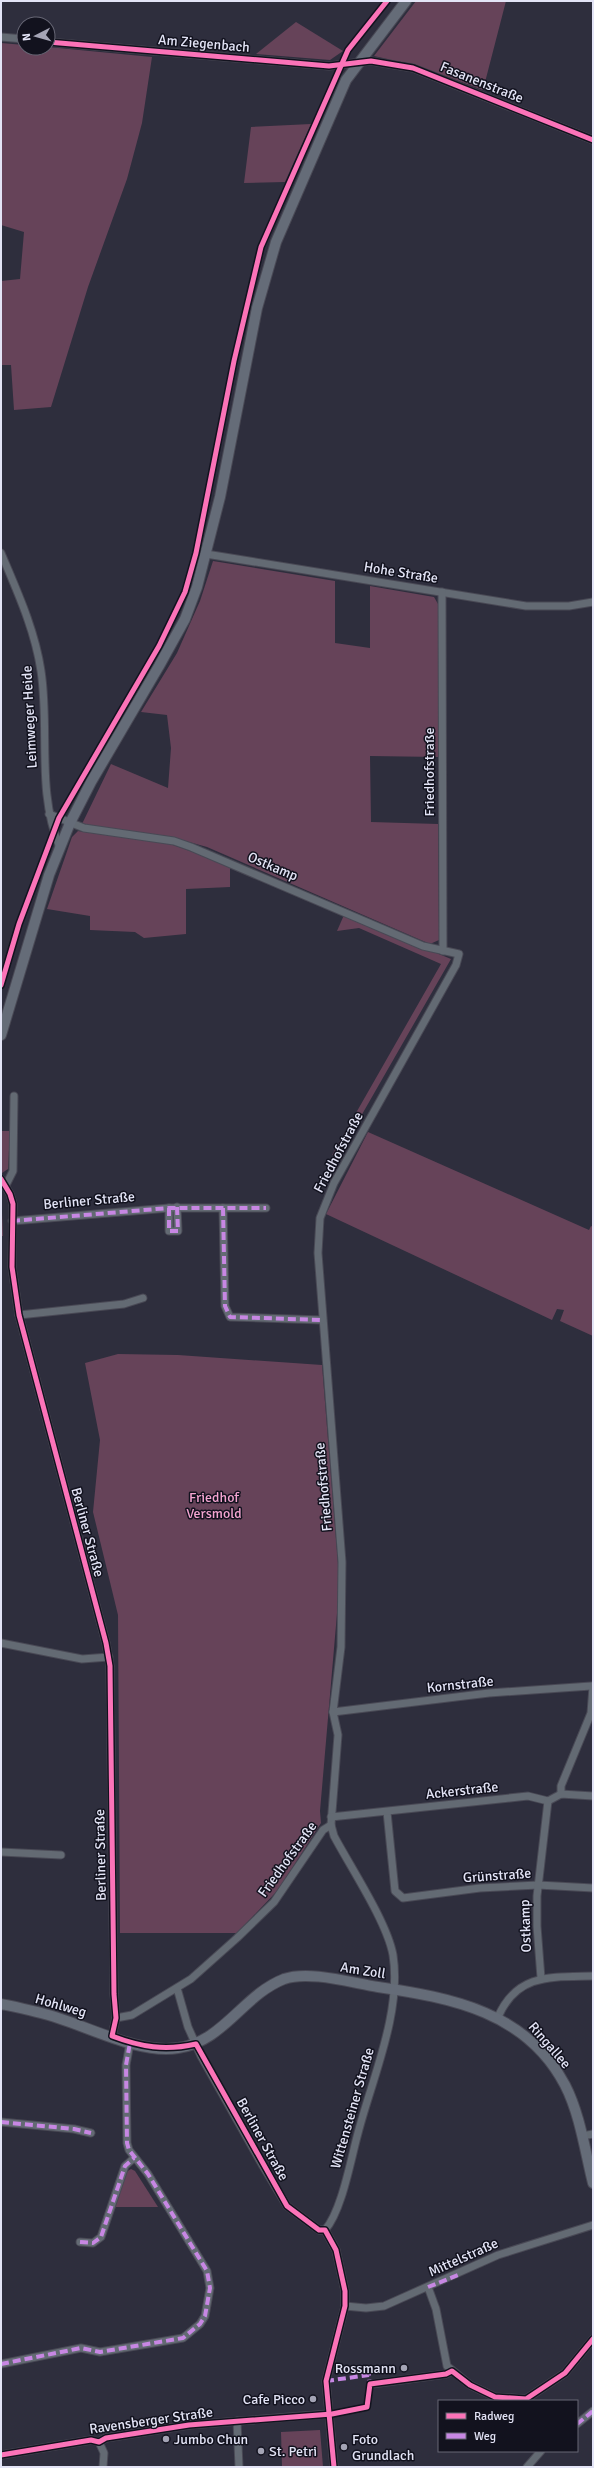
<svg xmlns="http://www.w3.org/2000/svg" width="594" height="2468" font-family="Signika,sans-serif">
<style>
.green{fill:#664359}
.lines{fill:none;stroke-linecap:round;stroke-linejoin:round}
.street-casing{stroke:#494955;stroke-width:9}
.secondary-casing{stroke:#494955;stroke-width:12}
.street{stroke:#636a73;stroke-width:7}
.secondary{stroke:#656c78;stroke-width:10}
.quiet{stroke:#c787e3;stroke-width:4;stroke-dasharray:8 4;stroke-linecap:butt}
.cycleway-casing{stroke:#12121e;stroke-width:8}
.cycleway{stroke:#fb73b8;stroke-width:5}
.poi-dot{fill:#a4a4b5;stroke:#12121e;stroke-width:1.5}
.labels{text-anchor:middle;stroke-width:3;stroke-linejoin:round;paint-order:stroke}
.street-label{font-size:14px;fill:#e3e4f6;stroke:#12121e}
.park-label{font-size:14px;fill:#f4a5d1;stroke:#12121e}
.poi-label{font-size:14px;fill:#e3e4f6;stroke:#12121e;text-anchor:start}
</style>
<rect width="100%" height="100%" fill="#2e2e3d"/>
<g class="green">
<polygon points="416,1 506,1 483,90 419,66 374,56"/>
<polygon points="296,22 343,51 330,60 256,54"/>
<polygon points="1,43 24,45 24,48 48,47 152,57 142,123 127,179 88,287 51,407 14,410 11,365 1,365 1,281 20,279 24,232 1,225"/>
<polygon points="311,124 285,182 244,183 251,127"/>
<polygon points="213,561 335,581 335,643 370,648 370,586 434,597 438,604 439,757 370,756 371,822 438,824 439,940 430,944 207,847 171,837 82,824 111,764 168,788 171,748 167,715 141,712 177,653 200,601"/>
<polygon points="78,831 170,844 230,865 230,887 186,889 186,934 144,938 135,932 90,930 90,916 47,909 72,837"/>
<polygon points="344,915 451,959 341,1151 332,1155 441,964 359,928 337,931"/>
<polygon points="1,1131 10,1131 8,1169 2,1173"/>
<polygon points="368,1132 589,1230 591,1226 593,1227 593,1336 560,1321 564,1310 557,1309 552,1320 326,1214"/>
<polygon points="1,1190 3,1236 1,1236"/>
<polygon points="118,1354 178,1355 322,1365 338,1564 338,1602 320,1811 321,1823 278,1890 237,1933 120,1933 118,1615 93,1512 100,1440 85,1363"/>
<polygon points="131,2169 135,2171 158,2207 115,2207 126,2172"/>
<polygon points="320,2430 323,2467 282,2467 281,2432"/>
</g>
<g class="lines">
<defs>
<g id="street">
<polyline points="1,37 24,39"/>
<polyline points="48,42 329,66 371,61 413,68 593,140"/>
<path d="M1 553C17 591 35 630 41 671 50 730 36 791 60 848"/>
<polyline points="206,554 526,606 569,606 593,602"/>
<polyline points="442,592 443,951"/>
<path d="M49 814 84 828 174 841 191 847 423 946 459 954 456 965 334 1183 320 1218 318 1253 342 1562 341 1647 333 1712 338 1735 331 1825 334 1836C351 1868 387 1922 393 1955 402 2012 372 2079 358 2133 351 2158 342 2211 325 2230"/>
<polyline points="1,1179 10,1194 13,1204 12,1267 19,1315 106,1643 110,1666 114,1994 116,2018 112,2036"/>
<polyline points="6,1185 13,1171 14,1096"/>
<polyline points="169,1208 169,1231 178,1231 177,1207"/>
<polyline points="223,1208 225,1306 230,1317 322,1320"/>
<polyline points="12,1221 169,1208 266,1208"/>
<polyline points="19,1315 124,1304 143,1298"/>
<polyline points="1,1643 82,1659 109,1657"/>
<polyline points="333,1712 489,1693 591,1686"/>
<polyline points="561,1794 561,1786 591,1713 593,1686"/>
<polyline points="387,1812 395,1891 403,1898 480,1888 538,1885 593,1888"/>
<polyline points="331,1817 528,1796 548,1801 561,1794 593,1796"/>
<polyline points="1,1852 61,1855"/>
<polyline points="541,1978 537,1926 537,1896 548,1801"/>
<polyline points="177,1988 188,2027 201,2056 263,2166 287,2206 319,2230 325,2230"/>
<path d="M498 2017C517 1973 552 1977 593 1976"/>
<polyline points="116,2018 132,2015 191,1979 237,1938 274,1902 323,1830 331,1825"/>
<polyline points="1,2122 74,2129 91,2133"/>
<polyline points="582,2136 593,2134"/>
<polyline points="325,2230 336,2250 345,2291 345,2306 326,2381 334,2467"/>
<polyline points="80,2242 93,2243 101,2237 125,2166 134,2158"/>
<polyline points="428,2287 436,2309 447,2366 470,2385 495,2397 526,2399 565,2373 593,2339"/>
<polyline points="345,2306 366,2308 384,2306 498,2255 593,2225"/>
<polyline points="1,2364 81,2348 100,2352 183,2338 200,2324 205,2316 210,2288 207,2271 148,2174 129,2150 127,2143 126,2065 130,2043"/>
<polyline points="372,2384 446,2374 452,2371"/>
<polyline points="237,2421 239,2467"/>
<polyline points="577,2424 593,2411"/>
<polyline points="99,2442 104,2453 103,2467"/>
<polyline points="1,2455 91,2440 99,2442 106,2438 189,2425 328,2414"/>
<polyline points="527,2467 541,2451"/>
</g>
<g id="secondary">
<polyline points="1,1035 49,875 70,823 91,782 159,666 185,619 197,587 220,497 257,308 276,242 346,80 406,1"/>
<path d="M1 2004C20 2008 40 2012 58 2018 93 2029 141 2054 178 2048 223 2042 243 1995 284 1979 309 1970 352 1983 378 1987 452 1998 527 2012 565 2085 580 2114 585 2151 593 2183"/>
</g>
</defs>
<use href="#street" class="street-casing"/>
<use href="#secondary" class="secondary-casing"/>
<use href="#street" class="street"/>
<use href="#secondary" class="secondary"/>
<g class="quiet">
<polyline points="169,1208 169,1231 178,1231 177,1207"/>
<polyline points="223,1208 225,1306 230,1317 322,1320"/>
<polyline points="12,1221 169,1208 266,1208"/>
<polyline points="1,2122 74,2129 91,2133"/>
<polyline points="80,2242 93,2243 101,2237 125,2166 134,2158"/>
<polyline points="428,2287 458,2275"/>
<polyline points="1,2364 81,2348 100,2352 183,2338 200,2324 205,2316 210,2288 207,2271 148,2174 129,2150 127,2143 126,2065 130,2043"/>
<polyline points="326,2381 369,2375 370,2387"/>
<polyline points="577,2424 593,2411"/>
</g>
<defs>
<g id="cycleway">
<polyline points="48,42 329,66 371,61 413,68 593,140"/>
<polyline points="1,985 19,924 59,818 159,646 185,592 196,553 234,361 261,247 348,50 387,1"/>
<path d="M1 1179 10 1194 13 1204 12 1267 19 1315 106 1643 110 1666 114 1994 116 2018 112 2036C141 2047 165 2051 196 2044L287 2206 319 2230H325L336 2250 345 2291V2306L326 2381 334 2467"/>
<polyline points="1,2455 91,2440 99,2442 106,2438 189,2425 332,2414 367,2407 370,2384 446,2374 452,2371 470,2385 495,2397 526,2399 565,2373 593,2339"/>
</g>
</defs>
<use href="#cycleway" class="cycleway-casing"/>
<use href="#cycleway" class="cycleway"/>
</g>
<g class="poi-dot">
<circle cx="404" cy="2368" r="4"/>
<circle cx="313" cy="2399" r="4"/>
<circle cx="166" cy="2439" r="4"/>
<circle cx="344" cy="2447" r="4"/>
<circle cx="261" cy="2451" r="4"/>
</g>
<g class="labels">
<g class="street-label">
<text transform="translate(204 43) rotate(5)" y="5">Am Ziegenbach</text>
<text transform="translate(482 82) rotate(22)" y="5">Fasanenstraße</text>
<text transform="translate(401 572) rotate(9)" y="5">Hohe Straße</text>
<text transform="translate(29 717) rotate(-93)" y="5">Leimweger Heide</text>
<text transform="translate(429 772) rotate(-90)" y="5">Friedhofstraße</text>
<text transform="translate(273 866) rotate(23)" y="5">Ostkamp</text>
<text transform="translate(338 1152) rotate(-62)" y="5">Friedhofstraße</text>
<text transform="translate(89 1200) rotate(-5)" y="5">Berliner Straße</text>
<text transform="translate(323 1487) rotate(-95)" y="5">Friedhofstraße</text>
<text transform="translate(88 1532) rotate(75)" y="5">Berliner Straße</text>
<text transform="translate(460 1684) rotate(-6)" y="5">Kornstraße</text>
<text transform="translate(462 1790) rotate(-6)" y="5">Ackerstraße</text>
<text transform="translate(100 1855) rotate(-91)" y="5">Berliner Straße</text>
<text transform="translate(287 1859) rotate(-54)" y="5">Friedhofstraße</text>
<text transform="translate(497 1875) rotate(-4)" y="5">Grünstraße</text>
<text transform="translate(525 1926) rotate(-92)" y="5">Ostkamp</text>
<text transform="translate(363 1970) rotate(9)" y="5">Am Zoll</text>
<text transform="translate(61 2005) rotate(16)" y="5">Hohlweg</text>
<text transform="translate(550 2045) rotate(49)" y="5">Ringallee</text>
<text transform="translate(352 2108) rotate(-74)" y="5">Wittensteiner Straße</text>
<text transform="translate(263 2139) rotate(61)" y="5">Berliner Straße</text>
<text transform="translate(463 2257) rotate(-24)" y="5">Mittelstraße</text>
<text transform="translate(151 2420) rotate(-8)" y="5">Ravensberger Straße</text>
</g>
<g class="park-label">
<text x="214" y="1502">Friedhof<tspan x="214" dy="16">Versmold</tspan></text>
</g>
<g class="poi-label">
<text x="396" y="2373" text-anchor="end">Rossmann</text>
<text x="305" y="2404" text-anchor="end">Cafe Picco</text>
<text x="174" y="2444">Jumbo Chun</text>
<text x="352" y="2444">Foto<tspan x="352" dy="16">Grundlach</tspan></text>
<text x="269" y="2456">St. Petri</text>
</g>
</g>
<rect width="594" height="2468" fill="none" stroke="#e3e4f6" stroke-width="4"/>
<rect x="438" y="2400" width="140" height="52" fill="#12121e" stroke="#666674"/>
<rect x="446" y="2413" width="20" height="6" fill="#fb73b8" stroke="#666674"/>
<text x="474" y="2420" font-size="12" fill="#e3e4f6">Radweg</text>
<rect x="446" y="2433" width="20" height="6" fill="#c787e3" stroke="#666674"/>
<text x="474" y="2440" font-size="12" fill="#e3e4f6">Weg</text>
<g transform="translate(36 36) rotate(264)"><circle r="19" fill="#12121e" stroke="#666674"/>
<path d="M0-3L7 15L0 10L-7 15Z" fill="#a4a4b5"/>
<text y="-6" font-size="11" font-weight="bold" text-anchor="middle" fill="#e3e4f6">N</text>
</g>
</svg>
